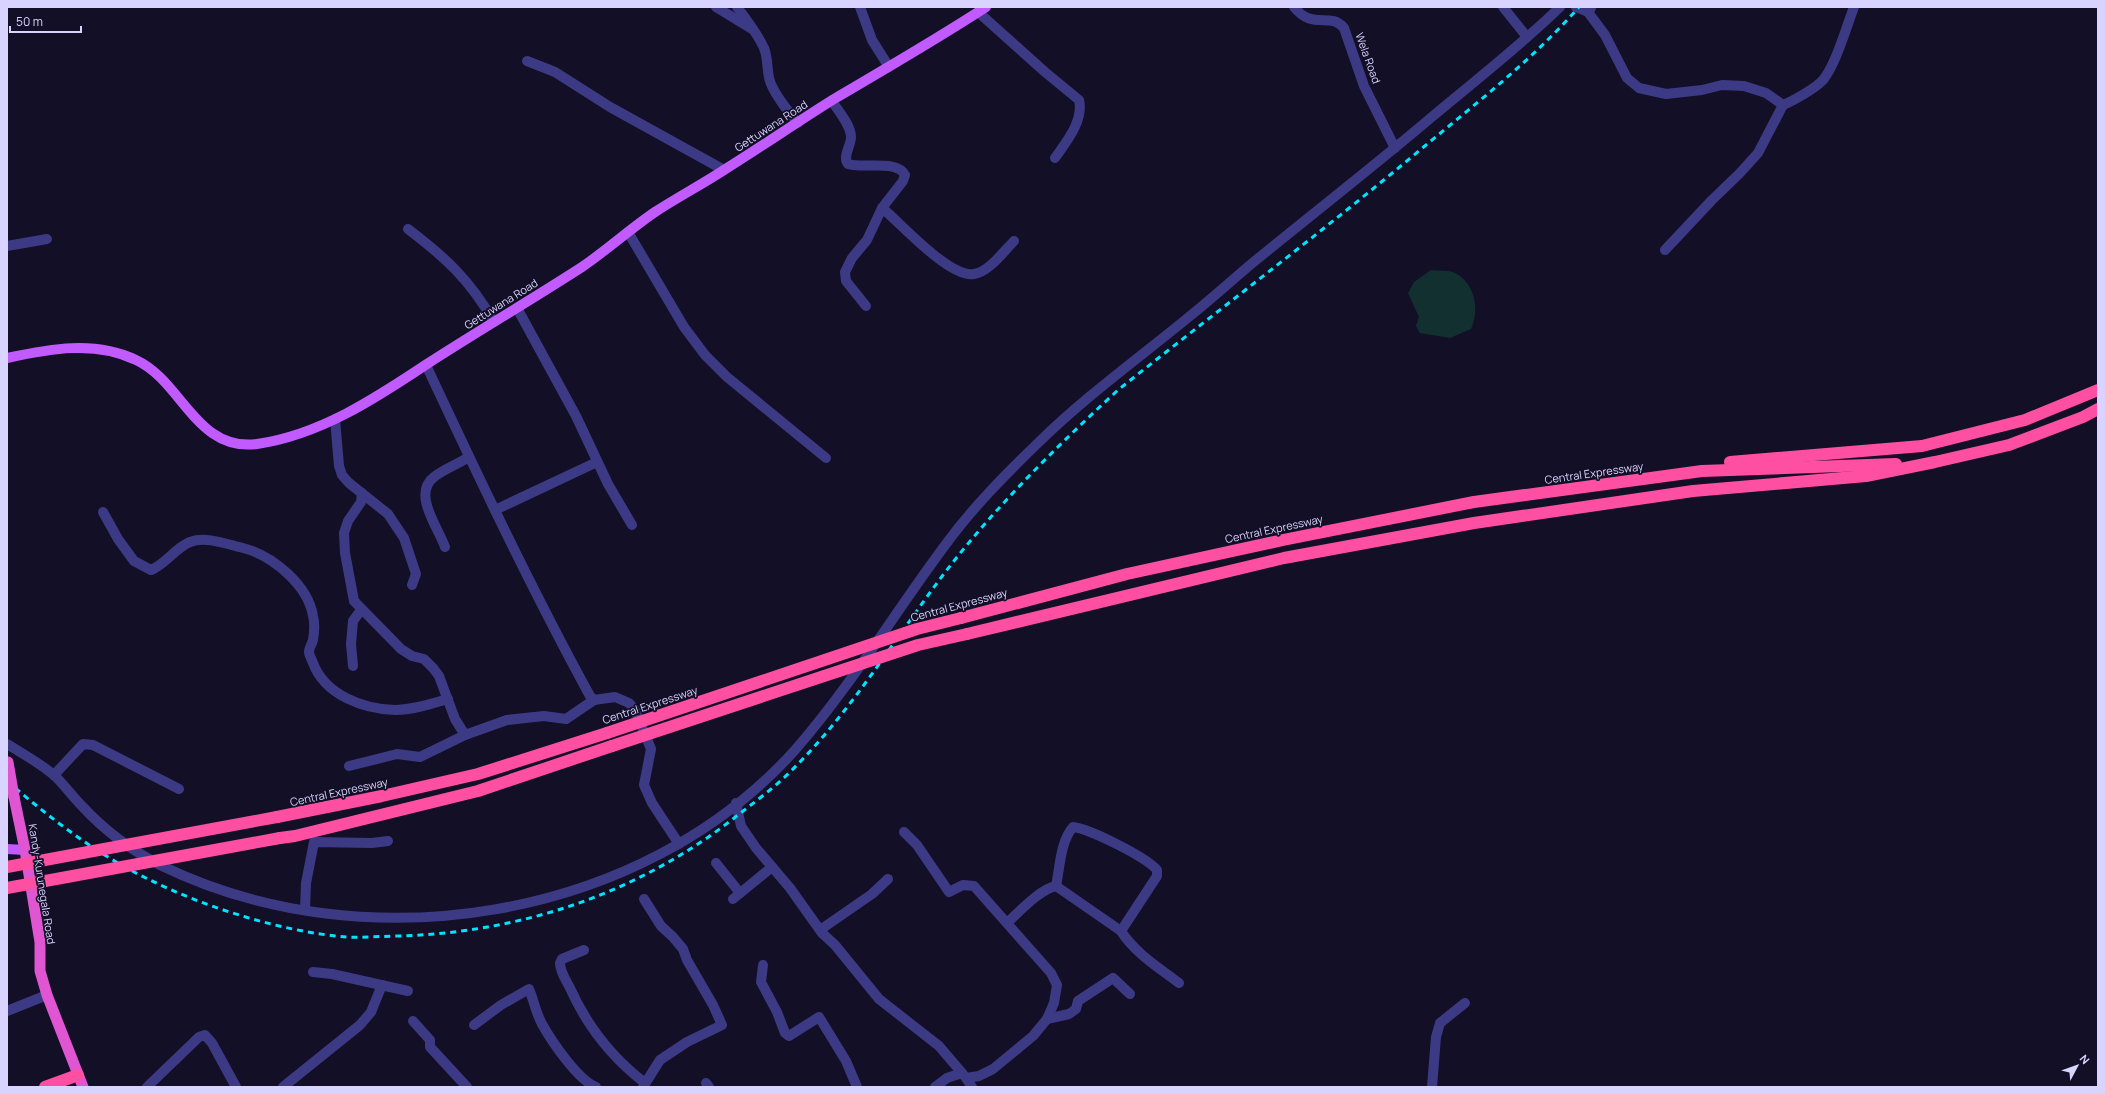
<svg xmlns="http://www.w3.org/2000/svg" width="2105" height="1094" font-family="Manrope,sans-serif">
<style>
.green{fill:#12302f}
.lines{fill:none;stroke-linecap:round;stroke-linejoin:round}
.minor{stroke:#3d3a85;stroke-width:10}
.tertiary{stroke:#3d3a85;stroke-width:10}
.primary{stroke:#c25bff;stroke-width:10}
.trunk{stroke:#e055d1;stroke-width:11}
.motorway{stroke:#ff4fa3;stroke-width:12}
.rail{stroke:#00e5ff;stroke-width:3;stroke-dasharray:6 5;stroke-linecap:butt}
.trunk-bridge{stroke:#e055d1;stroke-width:11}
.motorway-bridge{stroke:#ff4fa3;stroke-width:12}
.labels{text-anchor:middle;stroke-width:3.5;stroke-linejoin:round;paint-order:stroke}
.street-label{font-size:11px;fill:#d9d4ff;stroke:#130f26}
</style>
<rect width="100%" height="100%" fill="#130f26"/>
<path class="green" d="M1431 270C1438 271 1447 270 1453 272 1475 282 1480 309 1471 329L1450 338 1420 333 1416 326 1419 317 1408 293 1414 282Z"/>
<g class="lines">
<g class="minor">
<polyline points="716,7 752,29"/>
<path d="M737 7C747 20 757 33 764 48 769 60 766 73 771 84 777 98 788 111 798 123"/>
<polyline points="860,7 872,40 889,67"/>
<path d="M1294 7C1313 31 1330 11 1344 28L1364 86 1395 148"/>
<polyline points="1503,7 1527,37"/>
<polyline points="1576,7 1588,12 1591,8"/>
<path d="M978 12 1045 72 1079 100C1084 121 1066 142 1055 158"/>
<polyline points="1588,12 1605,35 1627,78 1639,88 1666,94 1702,90 1722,85 1744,86 1766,93 1783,105"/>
<polyline points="527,61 555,72 610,107 724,170"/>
<path d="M832 101C838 111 851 125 851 137 851 146 842 157 848 164 863 169 897 159 905 175L903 181 882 208 867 240 852 258 845 272 846 281 866 306"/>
<path d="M882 208C902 224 949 278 974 274 989 272 1004 251 1014 241"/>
<path d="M408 229C446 258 470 280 494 322"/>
<polyline points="628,232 684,327 705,355 727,377 826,458"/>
<polyline points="7,246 47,239"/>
<path d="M1665 250 1712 200 1740 173 1758 153 1783 105C1793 101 1816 88 1823 80 1836 64 1846 28 1854 7"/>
<polyline points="517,308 576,416 608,484 632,525"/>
<polyline points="335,419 339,466 342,475 349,483 388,514 404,538 416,574 412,585"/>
<polyline points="362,493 361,502 348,521 344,533 345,553 354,601 401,649 412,656 424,659 433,668 439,676 455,719 465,735"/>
<polyline points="495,510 597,462"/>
<path d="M103 512 118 539 134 561 151 570C166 564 175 548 190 542 206 536 226 544 243 548 272 555 308 585 313 616 315 623 314 634 313 640 312 644 309 648 309 652 309 655 312 660 313 663 325 695 363 709 395 710 412 710 431 704 448 699"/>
<path d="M445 547C438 527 412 494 434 477 444 469 458 464 469 457"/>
<polyline points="353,666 351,644 353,621 361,610"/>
<polyline points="349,766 397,754 420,757 465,735 507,720 544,716 566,719 594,700"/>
<polyline points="54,775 83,744 93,745 179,789"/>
<polyline points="736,803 741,826 756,848 790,888 822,933 835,945 879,999 939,1046 962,1073"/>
<polyline points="904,832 917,845 949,892 963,885 974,886 1051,973 1057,985 1054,1003 1047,1019 1033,1036 993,1069 979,1076 966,1078 962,1073 947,1078 935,1087"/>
<polyline points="716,863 740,893"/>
<path d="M1056 886C1060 868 1060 842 1073 827 1090 829 1146 857 1157 870V876L1121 931"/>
<polyline points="733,899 772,867"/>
<polyline points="305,910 306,883 314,842 372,843 388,841"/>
<path d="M1007 923C1019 912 1040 889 1056 886L1121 931C1135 953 1158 967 1179 983"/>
<polyline points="820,930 872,894 888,879"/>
<path d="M584 950 562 959 560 963C560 972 566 980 570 988 587 1026 611 1057 645 1083"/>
<polyline points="763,965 761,982 777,1012 785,1033 789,1036 819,1017 846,1061 857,1087"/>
<polyline points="313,972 332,974 408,991"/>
<polyline points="7,1011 47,995"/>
<polyline points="1047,1019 1069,1014 1076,1009 1078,1001 1113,978 1130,994"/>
<polyline points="413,1021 430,1040 430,1047 467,1087"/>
<path d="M474 1025 501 1005 529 989C534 1001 536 1013 542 1024 552 1042 578 1080 596 1087"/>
<polyline points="966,1078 972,1087"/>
<polyline points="706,1083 709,1087"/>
<polyline points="147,1087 199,1037 205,1035 212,1043 236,1087"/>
<polyline points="283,1087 360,1025 371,1012 382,985"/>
<polyline points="643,1087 660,1060 687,1042 722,1025 713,1005 687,960 683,949 673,937 661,926 644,899"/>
<polyline points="1432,1087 1436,1037 1440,1023 1465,1003"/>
</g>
<g class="tertiary">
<path d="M426 365C478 476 531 588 590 696L594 700 615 697 629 703 635 710 651 749 644 785 652 803 679 844"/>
<path d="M7 744C23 754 42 764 56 777 65 786 73 797 82 806 104 830 131 850 160 865 364 965 642 921 795 750 851 686 895 612 946 544 973 507 1006 474 1039 442 1086 396 1139 358 1190 316 1210 300 1230 282 1250 265 1311 215 1373 167 1433 116 1476 80 1520 46 1560 7"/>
</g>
<g class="primary">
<path d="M7 358C49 349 95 340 136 360 182 381 196 452 257 444 320 435 376 398 427 364 478 331 531 300 582 267 607 250 630 229 655 212 678 197 701 185 724 170 761 147 797 122 834 99 885 69 937 39 986 7"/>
<polyline points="7,849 25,850"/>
</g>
<polyline class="trunk" points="14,797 25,850 40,942 40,971 47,995 83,1087"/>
<g class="motorway">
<polyline points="1730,462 1922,446 2025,420 2098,390"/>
<polyline points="961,618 1127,574 1283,540 1474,502 1702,471 1896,464"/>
<polyline points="967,634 1284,558 1474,523 1693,491 1866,476 1935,462 2009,445 2083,417 2098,409"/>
<polyline points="277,817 382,796 478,774 607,733"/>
<polyline points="280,838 295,836 478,791 612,746"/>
<polyline points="45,1087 78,1075"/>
</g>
<path class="rail" d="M7 781C50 818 96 854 148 879 204 907 283 932 346 937 364 938 382 936 401 936 524 932 641 892 738 815 756 801 775 787 791 771 850 713 894 640 943 575 995 507 1056 447 1118 390 1221 308 1326 229 1426 145 1479 101 1534 58 1579 7"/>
<polyline class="trunk-bridge" points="8,762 14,797"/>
<g class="motorway-bridge">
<polyline points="607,733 917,629 961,618"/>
<polyline points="612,746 918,645 967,634"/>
<polyline points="7,867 277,817"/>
<polyline points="7,888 280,838"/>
</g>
</g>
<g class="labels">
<g class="street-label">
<text transform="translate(1368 58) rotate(70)" y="4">Wela Road</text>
<text transform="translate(771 126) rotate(-33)" y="4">Gettuwana Road</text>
<text transform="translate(501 304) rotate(-32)" y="4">Gettuwana Road</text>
<text transform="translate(1594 473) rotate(-8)" y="4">Central Expressway</text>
<text transform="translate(1274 529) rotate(-12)" y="4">Central Expressway</text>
<text transform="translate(959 605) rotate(-15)" y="4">Central Expressway</text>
<text transform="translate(650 705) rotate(-18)" y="4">Central Expressway</text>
<text transform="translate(339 792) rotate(-12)" y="4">Central Expressway</text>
<text transform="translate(42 884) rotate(81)" y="4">Kandy-Kurunegala Road</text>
</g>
</g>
<rect width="2105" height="1094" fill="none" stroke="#d9d4ff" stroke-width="16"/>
<g transform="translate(2077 1066) rotate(49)" stroke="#130f26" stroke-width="3" paint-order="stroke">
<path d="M0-3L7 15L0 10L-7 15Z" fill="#d9d4ff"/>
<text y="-6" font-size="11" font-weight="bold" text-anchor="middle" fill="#d9d4ff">N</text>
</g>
<path d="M10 26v6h71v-6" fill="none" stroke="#d9d4ff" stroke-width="2"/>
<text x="16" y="26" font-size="12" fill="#d9d4ff" stroke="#130f26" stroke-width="3" paint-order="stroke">50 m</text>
</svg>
